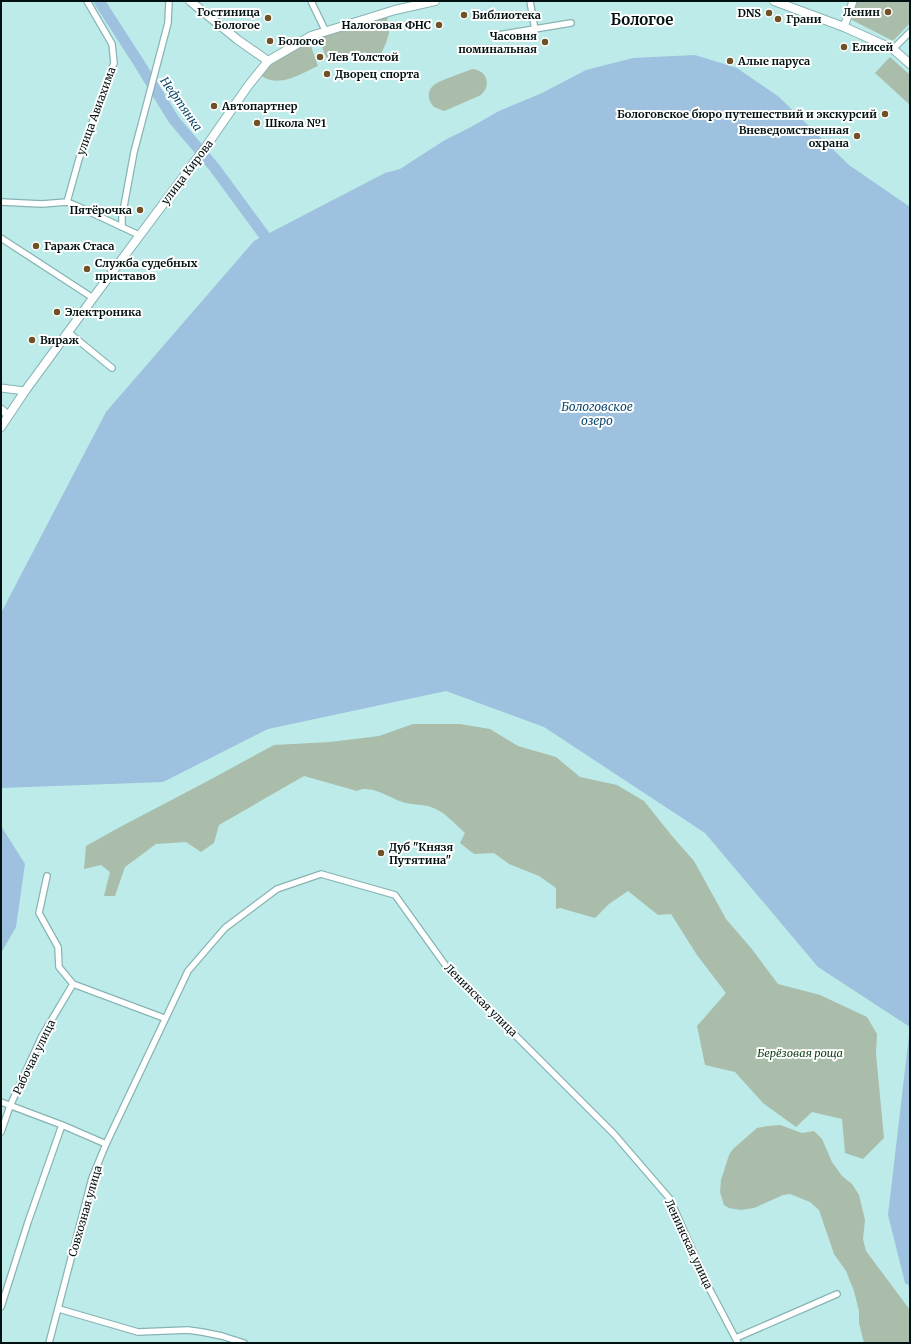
<svg xmlns="http://www.w3.org/2000/svg" width="911" height="1344" font-family="Merriweather,serif">
<style>
.green{fill:#a9bdaa}
.water{fill:#9dc1de}
.lines{fill:none;stroke-linecap:round;stroke-linejoin:round}
.river{stroke:#9dc1de;stroke-width:11}
.minor-casing{stroke:#87b4b3;stroke-width:8}
.tertiary-casing{stroke:#87b4b3;stroke-width:9}
.secondary-casing{stroke:#87b4b3;stroke-width:10}
.minor{stroke:#fff;stroke-width:5.5}
.tertiary{stroke:#fff;stroke-width:7}
.secondary{stroke:#fff;stroke-width:8}
.poi-dot{fill:#705126;stroke:#fff;stroke-width:1.5}
.labels{text-anchor:middle;stroke-width:4;stroke-linejoin:round;paint-order:stroke}
.poi-label{font-size:11px;font-weight:bold;fill:#021111;stroke:#fff;text-anchor:start}
.street-label{font-size:11px;fill:#021111;stroke:#fff}
.park-label{font-size:11px;font-style:italic;fill:#0a3d13;stroke:#fff}
.water-label{font-size:12px;font-style:italic;fill:#0f4c71;stroke:#fff}
.district-label{font-size:15px;font-weight:bold;fill:#021111;stroke:#fff}
</style>
<rect width="100%" height="100%" fill="#bcebe9"/>
<g class="green">
<polygon points="857,1 910,1 910,23 893,41 850,19"/>
<polygon points="388,14 387,21 389,33 386,43 381,54 375,57 368,57 365,52 359,54 357,50 328,62 317,34"/>
<path d="M308 38 318 66C299 74 280 89 260 75L277 57Z"/>
<polygon points="890,57 910,75 910,105 875,73"/>
<path d="M472 69C487 70 492 85 481 95L449 109 444 111 434 107C428 101 426 91 434 85 440 80 463 73 472 69Z"/>
<path d="M413 724H460L490 729 518 746 556 757 580 777 617 785 644 801 672 836 694 861 726 919 751 948 778 984 820 995 867 1017 877 1034 876 1054 884 1138 863 1159 845 1153 842 1119 812 1112 796 1127 763 1103 735 1072 705 1065 697 1026 726 993 697 955 671 914 658 915 628 891 609 904 595 918 560 908 556 909V888L539 876 509 864 494 853 474 854 460 843 465 833C455 824 444 811 431 807 423 804 414 805 406 803 393 800 370 783 357 791L304 776 219 825 214 843 201 852 186 842 156 844 125 867 115 896H104L110 872 101 865 84 869 86 846 120 827 204 783 274 745 330 742 379 736Z"/>
<polygon points="780,1125 802,1133 814,1131 822,1139 832,1162 842,1176 852,1184 859,1195 865,1220 863,1239 866,1251 910,1310 910,1343 864,1343 859,1323 859,1311 854,1291 846,1271 834,1254 819,1210 810,1202 790,1194 783,1195 754,1208 741,1210 729,1208 724,1205 720,1192 721,1180 729,1155 733,1149 757,1128 768,1126"/>
</g>
<g class="water">
<polygon points="695,55 737,68 779,97 849,165 910,207 910,1286 905,1283 888,1215 910,1027 818,967 705,833 544,727 446,691 268,729 163,782 1,788 1,613 106,412 254,241 385,173 400,169 445,140 471,127 499,111 542,93 586,70 633,58"/>
<polygon points="1,826 25,864 16,927 1,953"/>
</g>
<g class="lines">
<polyline class="river" points="99,1 139,63 174,120 214,167 264,235"/>
<defs>
<g id="minor">
<polyline points="311,1 326,32"/>
<polyline points="530,1 535,30"/>
<polyline points="498,35 571,23"/>
<polyline points="893,49 910,32"/>
<polyline points="1,202 42,204 67,202 77,206 139,235"/>
<polyline points="67,202 79,159 114,63 112,44 87,1"/>
<polyline points="122,227 122,217 134,152 168,23 169,1"/>
<polyline points="1,238 93,298"/>
<polyline points="68,332 112,368"/>
<polyline points="47,876 39,913 58,947 59,967 73,984 164,1018"/>
<polyline points="1,1102 62,1125 106,1144"/>
<polyline points="1,1132 10,1106 42,1036 73,984"/>
<polyline points="1,1307 28,1222 62,1125"/>
<polyline points="59,1309 138,1332 188,1330 202,1332 222,1336 244,1343"/>
<polyline points="736,1338 837,1294"/>
<polyline points="49,1343 92,1178 106,1144 188,971 225,928 277,889 321,874 395,895 446,966 614,1134 670,1199 709,1288 738,1343"/>
</g>
<g id="tertiary">
<polyline points="844,27 853,1"/>
<polyline points="1,388 25,391"/>
<polyline points="1,409 8,415"/>
</g>
<g id="secondary">
<polyline points="190,1 238,40 268,61"/>
<polyline points="774,1 844,27 893,49 910,64"/>
<polyline points="1,427 25,391 93,298 205,148 248,86 268,61 311,36 395,10 435,1"/>
</g>
</defs>
<use href="#minor" class="minor-casing"/>
<use href="#tertiary" class="tertiary-casing"/>
<use href="#secondary" class="secondary-casing"/>
<use href="#minor" class="minor"/>
<use href="#tertiary" class="tertiary"/>
<use href="#secondary" class="secondary"/>
</g>
<g class="poi-dot">
<circle cx="888" cy="12" r="4"/>
<circle cx="769" cy="13" r="4"/>
<circle cx="464" cy="15" r="4"/>
<circle cx="268" cy="18" r="4"/>
<circle cx="778" cy="19" r="4"/>
<circle cx="439" cy="25" r="4"/>
<circle cx="270" cy="41" r="4"/>
<circle cx="545" cy="42" r="4"/>
<circle cx="844" cy="47" r="4"/>
<circle cx="320" cy="57" r="4"/>
<circle cx="730" cy="61" r="4"/>
<circle cx="327" cy="74" r="4"/>
<circle cx="214" cy="106" r="4"/>
<circle cx="885" cy="114" r="4"/>
<circle cx="257" cy="123" r="4"/>
<circle cx="857" cy="136" r="4"/>
<circle cx="140" cy="210" r="4"/>
<circle cx="36" cy="246" r="4"/>
<circle cx="87" cy="269" r="4"/>
<circle cx="57" cy="312" r="4"/>
<circle cx="32" cy="340" r="4"/>
<circle cx="381" cy="853" r="4"/>
</g>
<g class="labels">
<g class="poi-label">
<text x="260" y="16" text-anchor="end">Гостиница<tspan x="260" dy="13">Бологое</tspan></text>
<text x="880" y="16" text-anchor="end">Ленин</text>
<text x="761" y="17" text-anchor="end">DNS</text>
<text x="472" y="19">Библиотека</text>
<text x="786" y="23">Грани</text>
<text x="431" y="29" text-anchor="end">Налоговая ФНС</text>
<text x="537" y="40" text-anchor="end">Часовня<tspan x="537" dy="13">поминальная</tspan></text>
<text x="278" y="45">Бологое</text>
<text x="852" y="51">Елисей</text>
<text x="328" y="61">Лев Толстой</text>
<text x="738" y="65">Алые паруса</text>
<text x="335" y="78">Дворец спорта</text>
<text x="222" y="110">Автопартнер</text>
<text x="877" y="118" text-anchor="end">Бологовское бюро путешествий и экскурсий</text>
<text x="265" y="127">Школа №1</text>
<text x="849" y="134" text-anchor="end">Вневедомственная<tspan x="849" dy="13">охрана</tspan></text>
<text x="132" y="214" text-anchor="end">Пятёрочка</text>
<text x="44" y="250">Гараж Стаса</text>
<text x="95" y="267">Служба судебных<tspan x="95" dy="13">приставов</tspan></text>
<text x="65" y="316">Электроника</text>
<text x="40" y="344">Вираж</text>
<text x="389" y="851">Дуб "Князя<tspan x="389" dy="13">Путятина"</tspan></text>
</g>
<g class="street-label">
<text transform="translate(96 111) rotate(-70)" y="4">улица Авиахима</text>
<text transform="translate(187 172) rotate(-53)" y="4">улица Кирова</text>
<text transform="translate(481 1000) rotate(45)" y="4">Ленинская улица</text>
<text transform="translate(34 1057) rotate(-64)" y="4">Рабочая улица</text>
<text transform="translate(85 1211) rotate(-74)" y="4">Совхозная улица</text>
<text transform="translate(689 1244) rotate(65)" y="4">Ленинская улица</text>
</g>
<g class="park-label">
<text x="800" y="1057">Берёзовая роща</text>
</g>
<g class="water-label">
<text transform="translate(181 104) rotate(55)" y="4">Нефтянка</text>
<text x="597" y="411">Бологовское<tspan x="597" dy="14">озеро</tspan></text>
</g>
<g class="district-label">
<text x="642" y="25">Бологое</text>
</g>
</g>
<rect width="911" height="1344" fill="none" stroke="#021111" stroke-width="4"/>
</svg>
